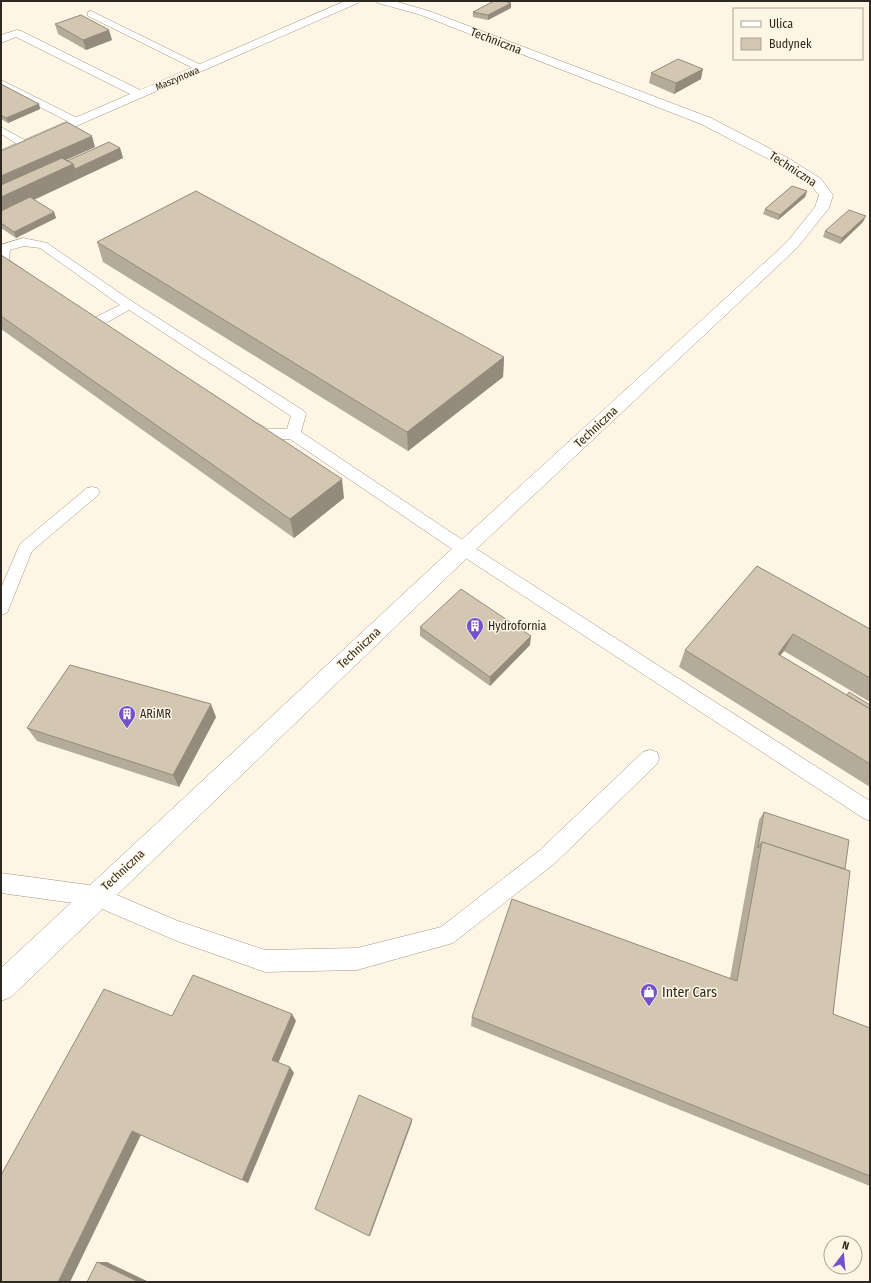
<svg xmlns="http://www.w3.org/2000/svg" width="871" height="1283" font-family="'Fira Sans Condensed',sans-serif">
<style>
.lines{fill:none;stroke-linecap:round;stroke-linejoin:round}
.lane-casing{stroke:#a19682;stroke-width:1}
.street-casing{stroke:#a19682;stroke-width:1}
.lane{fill:#fff;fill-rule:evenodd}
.street{fill:#fff;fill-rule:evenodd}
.wall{fill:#b5ab99}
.shaded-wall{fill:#948b7d}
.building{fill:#d3c7b2;stroke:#948b7d}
.labels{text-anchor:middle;stroke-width:3;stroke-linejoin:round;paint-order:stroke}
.far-street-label{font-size:10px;fill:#2d2920;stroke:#fff5e4}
.street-label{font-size:12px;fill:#2d2920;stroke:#fff5e4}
.poi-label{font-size:12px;fill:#2d2920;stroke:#fff5e4;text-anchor:start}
.near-poi-label{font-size:14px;fill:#2d2920;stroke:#fff5e4;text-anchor:start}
</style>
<rect width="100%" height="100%" fill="#fff5e4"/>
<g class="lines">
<defs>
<g id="lane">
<polygon points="91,11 203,66 205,68 200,71 197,70 88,16 88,12"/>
<polygon points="1,80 79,119 80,121 75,124 71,123 1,87"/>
<polygon points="1,127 30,143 31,145 30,147 22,147 1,134"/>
<path d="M23 238 47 243 133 302 304 411 306 414 301 432 470 545 870 801V821L863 818 458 553 290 439C275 439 255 442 246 426L248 423 253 421 268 429H287L291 416 129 310 104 324H94L93 321 94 318 120 305 40 248 24 246 10 250 9 260 25 271 23 274H15L1 265V245Z"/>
<polygon points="92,487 97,488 100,492 97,496 32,551 9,608 7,613 1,615 1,588 20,544 87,488"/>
<polygon points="650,750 657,752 659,758 657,764 554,864 453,943 357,970 265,972 177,941 95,906 1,893 1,873 96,886 178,921 265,950 357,948 441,927 540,850 643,752"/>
</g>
<g id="street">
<polygon points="345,1 360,1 358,3 1,159 1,150 130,94 16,37 1,43 1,35 17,30 21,31 140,90"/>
<polygon points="376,1 394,1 429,11 711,118 790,159 821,179 833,195 829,208 797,248 471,554 11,997 1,1001 1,968 457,544 787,242 815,207 819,195 811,185 780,165 701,124 421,15 378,3"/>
</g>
</defs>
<use href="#lane" class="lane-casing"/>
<use href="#street" class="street-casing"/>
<use href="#lane" class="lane"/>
<use href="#street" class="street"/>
</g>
<g class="wall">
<polygon points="511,8 488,20 473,17 473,12"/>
<polygon points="55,24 112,40 86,50 58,34"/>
<polygon points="651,73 701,79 674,94 649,83"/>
<polygon points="1,84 39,104 40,109 8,123 1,119"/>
<polygon points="95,147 66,160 67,161 120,148 123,158 34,200 54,212 56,218 16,238 1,228 1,151"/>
<polygon points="807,191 805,197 778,220 763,214 765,209"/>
<polygon points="863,222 840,244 823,237 825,231"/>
<polygon points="97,242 504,357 503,377 408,451 103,262"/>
<polygon points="1,255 344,498 294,538 1,329"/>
<polygon points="757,566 870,629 870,702 784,651 780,655 847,695 870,705 870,787 679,667 685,650"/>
<polygon points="420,627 530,645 490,686 420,636"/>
<polygon points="216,717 179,787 37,741 27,728"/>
<polygon points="764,812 845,869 833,1014 870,1028 870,1186 471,1026 472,1017 730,978 759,820"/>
</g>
<g class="shaded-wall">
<polygon points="511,3 511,8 488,20 488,15"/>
<polygon points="109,30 112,40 86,50 83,40"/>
<polygon points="703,69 701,79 674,94 676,83"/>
<polygon points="39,104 40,109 8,123 6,118"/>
<polygon points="92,136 95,147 1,189 1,176"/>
<polygon points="120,148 123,158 78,179 75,169"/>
<polygon points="73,164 78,179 1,215 1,197"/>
<polygon points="807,191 805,197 778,220 780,215"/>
<polygon points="54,212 56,218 16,238 14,232"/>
<polygon points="866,216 863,222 840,244 842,238"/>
<polygon points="504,357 503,377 408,451 407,432"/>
<polygon points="342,479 344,498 294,538 290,519"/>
<polygon points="793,634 784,651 768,671 778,654"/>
<polygon points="531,636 530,645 490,686 490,677"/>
<polygon points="211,704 216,717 179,787 173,775"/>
<polygon points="292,1014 296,1021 277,1066 272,1060"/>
<polygon points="290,1067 294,1073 248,1183 242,1180"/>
<polygon points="412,1119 412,1122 370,1236 369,1236"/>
<polygon points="132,1131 141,1135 70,1282 58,1282"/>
<polygon points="97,1262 107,1262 149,1282 139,1282"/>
</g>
<g class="building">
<polygon points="494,1 504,1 511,3 488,15 473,12"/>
<polygon points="81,15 109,30 83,40 55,24"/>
<polygon points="678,59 703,69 676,83 651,73"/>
<polygon points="1,84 39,104 6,118 1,115"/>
<polygon points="67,122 92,136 1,176 1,151"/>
<polygon points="109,142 120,148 75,169 73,164 67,161"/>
<polygon points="62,158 73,164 1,197 1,185"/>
<polygon points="792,186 807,191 780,215 765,209"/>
<polygon points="196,191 504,357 407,432 97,242"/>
<polygon points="30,197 54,212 14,232 1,223 1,211"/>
<polygon points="849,210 866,216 842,238 825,231"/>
<polygon points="1,255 342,479 290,519 1,316"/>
<polygon points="757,566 870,629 870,678 793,634 778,654 870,709 870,764 685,650"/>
<polygon points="461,589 531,636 490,677 420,627"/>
<polygon points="70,665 211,704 173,775 27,728"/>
<polygon points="849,692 870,705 870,709 847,695"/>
<polygon points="764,812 849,840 845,869 762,842 758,848"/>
<polygon points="762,842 850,871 833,1014 870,1028 870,1176 472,1017 512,899 737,981"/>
<polygon points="193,975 292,1014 272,1060 290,1067 242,1180 132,1131 58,1282 1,1282 1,1175 104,989 172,1016"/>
<polygon points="359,1095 412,1119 369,1236 315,1209"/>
<polygon points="97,1262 139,1282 87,1282"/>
</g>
<defs>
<symbol id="building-pin" viewBox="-11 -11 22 30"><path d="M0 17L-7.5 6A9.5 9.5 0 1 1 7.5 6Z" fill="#7451ca" stroke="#fff5e4"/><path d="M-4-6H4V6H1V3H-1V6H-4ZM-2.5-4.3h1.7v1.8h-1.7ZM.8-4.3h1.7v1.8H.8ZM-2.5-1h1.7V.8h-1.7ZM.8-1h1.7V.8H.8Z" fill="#fff"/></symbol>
<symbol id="shop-pin" viewBox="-11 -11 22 30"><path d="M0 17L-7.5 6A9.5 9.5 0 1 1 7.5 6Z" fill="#7451ca" stroke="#fff5e4"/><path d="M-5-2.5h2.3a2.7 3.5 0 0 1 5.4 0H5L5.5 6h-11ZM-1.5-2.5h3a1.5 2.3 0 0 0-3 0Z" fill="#fff"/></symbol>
</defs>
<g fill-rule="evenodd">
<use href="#building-pin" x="465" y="616" width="20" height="27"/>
<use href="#building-pin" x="117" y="704" width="20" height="27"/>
<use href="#shop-pin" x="639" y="982" width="20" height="27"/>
</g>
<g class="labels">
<g class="far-street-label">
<text transform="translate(177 78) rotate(-23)" y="4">Maszynowa</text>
</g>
<g class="street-label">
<text transform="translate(496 41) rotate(21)" y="4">Techniczna</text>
<text transform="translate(793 169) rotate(33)" y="4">Techniczna</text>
<text transform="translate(596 427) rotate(-43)" y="4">Techniczna</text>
<text transform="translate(359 648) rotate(-43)" y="4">Techniczna</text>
<text transform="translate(123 870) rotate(-43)" y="4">Techniczna</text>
</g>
<g class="poi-label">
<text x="488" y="630">Hydrofornia</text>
<text x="140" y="718">ARiMR</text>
</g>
<g class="near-poi-label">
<text x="662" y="997">Inter Cars</text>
</g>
</g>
<rect width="871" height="1283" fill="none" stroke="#2d2920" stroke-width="4"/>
<rect x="733" y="8" width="130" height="52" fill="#fff5e4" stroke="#aba396"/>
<rect x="741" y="21" width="20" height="6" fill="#ffffff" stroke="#aba396"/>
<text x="769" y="28" font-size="12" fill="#2d2920">Ulica</text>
<rect x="741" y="38" width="20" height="12" fill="#d3c7b2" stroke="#aba396"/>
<text x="769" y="48" font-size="12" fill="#2d2920">Budynek</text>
<g transform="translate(843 1255) rotate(16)"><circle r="19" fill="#fff5e4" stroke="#aba396"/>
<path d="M0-3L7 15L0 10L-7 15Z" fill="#7451ca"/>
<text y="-6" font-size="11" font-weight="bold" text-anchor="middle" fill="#2d2920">N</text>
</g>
</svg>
